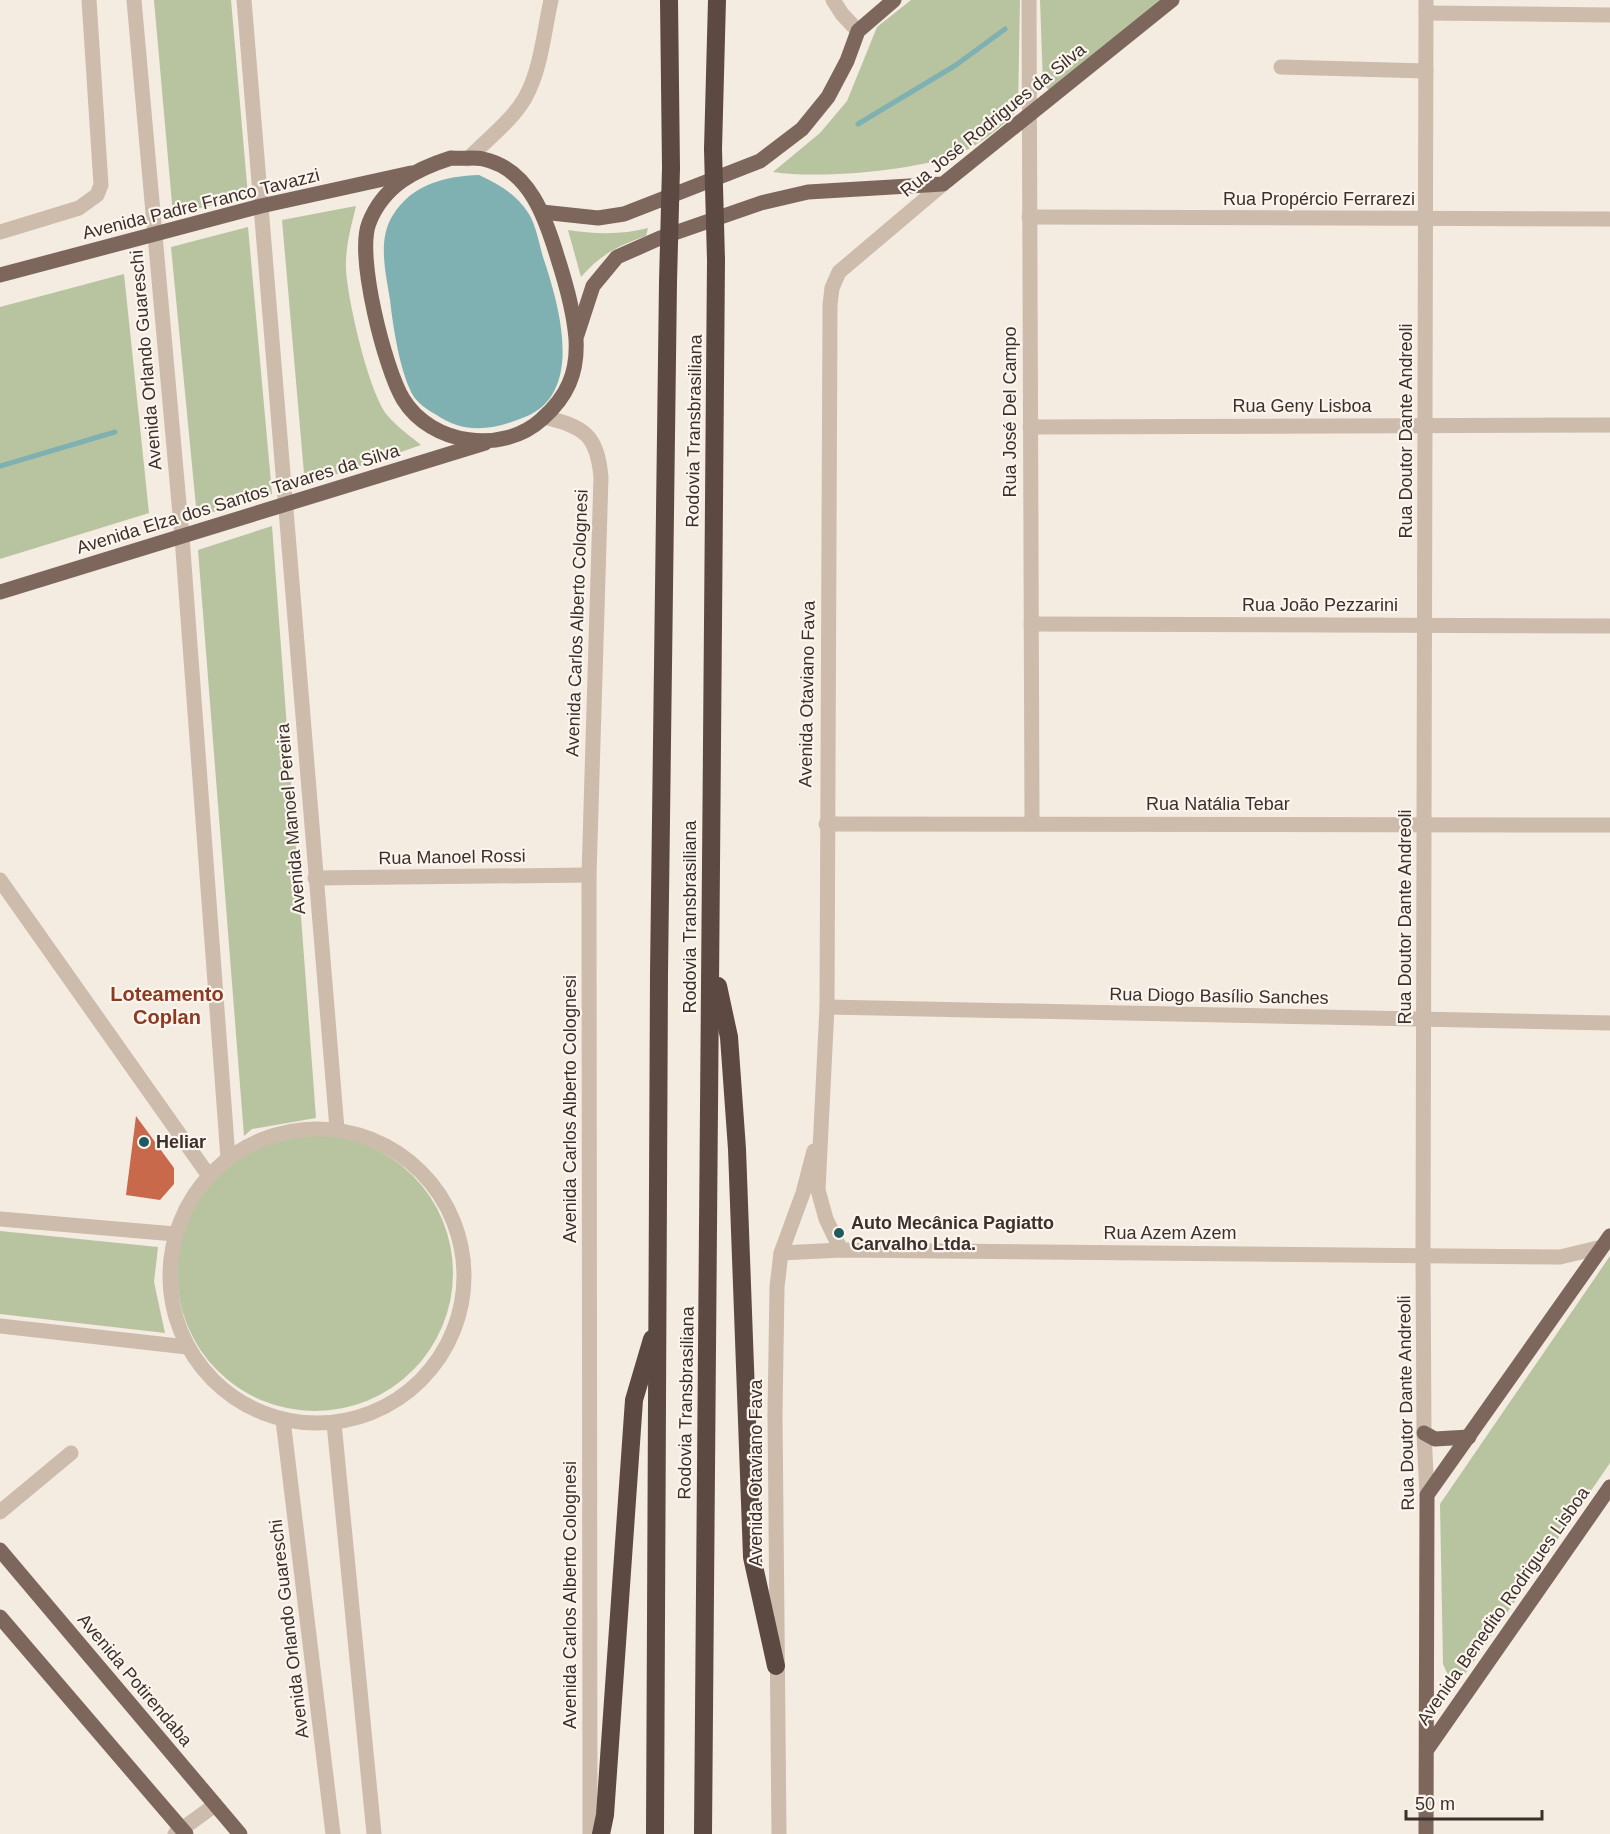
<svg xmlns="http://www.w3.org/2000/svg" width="1610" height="1834" font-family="Arial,sans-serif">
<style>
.green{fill:#b8c4a0}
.water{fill:#7fb0b2}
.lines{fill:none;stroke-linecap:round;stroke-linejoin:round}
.stream{stroke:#7fb0b2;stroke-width:5}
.building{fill:#c8694b}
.minor{stroke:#cdbbac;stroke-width:15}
.major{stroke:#7d675c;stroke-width:15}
.highway{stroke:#5c4a42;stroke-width:18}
.highway-bridge{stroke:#5c4a42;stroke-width:18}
.poi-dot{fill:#1f5a5e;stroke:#fbf5ee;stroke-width:2}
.labels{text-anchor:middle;stroke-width:4.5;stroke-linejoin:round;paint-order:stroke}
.street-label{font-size:18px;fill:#3b302b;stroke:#fbf5ee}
.poi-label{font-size:18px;font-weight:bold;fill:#3b302b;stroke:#fbf5ee;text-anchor:start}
.neighbourhood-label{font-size:20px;font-weight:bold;fill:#8c3b22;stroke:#fbf5ee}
</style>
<rect width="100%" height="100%" fill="#f4ebe1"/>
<g class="green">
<polygon points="154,0 231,0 248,196 173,215"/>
<path d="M911 0H1020L1018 109C1007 124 973 149 956 155 911 171 820 179 773 172L820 133 847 101 877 27Z"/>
<polygon points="1040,0 1165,0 1051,92 1043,84"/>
<path d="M356 206C351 227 345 248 346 270 348 301 368 390 387 415 396 426 410 436 421 445L305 485 282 220Z"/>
<polygon points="248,227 272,494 197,517 171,247"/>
<path d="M648 228 646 236C619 245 600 255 581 277L568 230C593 234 623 235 648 228Z"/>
<polygon points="124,274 149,513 0,559 0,307"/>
<polygon points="272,526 316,1118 252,1129 244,1136 198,550"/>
<circle cx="315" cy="1273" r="138"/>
<polygon points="0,1231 158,1247 154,1282 165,1333 0,1314"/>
<polygon points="1610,1256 1610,1463 1465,1674 1452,1684 1443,1664 1440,1504"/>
</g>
<path class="water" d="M479 175C499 184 517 195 529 214 536 226 539 243 543 257 558 302 586 393 525 417 493 430 465 435 435 414 428 410 419 404 414 397 400 374 393 326 390 300 386 273 377 240 393 215 412 184 446 176 479 175Z"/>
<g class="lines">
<g class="stream">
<polyline points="858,124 956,65 1005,29"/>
<polyline points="0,466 115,432"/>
</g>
</g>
<polygon class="building" points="136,1116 174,1168 174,1184 160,1200 126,1195"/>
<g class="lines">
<g class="minor">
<polyline points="134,0 182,537 228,1158"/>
<polyline points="244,0 337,1129"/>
<polyline points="833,0 842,14 858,31"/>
<polyline points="1029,0 1032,823"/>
<polyline points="1426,0 1423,1255 1424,1433 1427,1495"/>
<polyline points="1426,13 1610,15"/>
<polyline points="1281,67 1426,71"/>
<path d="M468 159C487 139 511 122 525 98 541 70 544 31 551 0"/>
<polyline points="1029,217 1610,219"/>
<polyline points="0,232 79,208 97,195 101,185 89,0"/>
<path d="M544 417C585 427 597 435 601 477L589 875 590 1834"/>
<polyline points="1030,427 1610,425"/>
<polyline points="1031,624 1610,626"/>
<polyline points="826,824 1610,825"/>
<polyline points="315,878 589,875"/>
<polyline points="0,880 209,1176"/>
<polyline points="827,1007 1610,1023"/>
<circle cx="317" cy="1276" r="147"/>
<polyline points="0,1219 175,1234"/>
<polyline points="841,1250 826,1219 818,1190 827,1007 830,305 832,288 839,272 943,184"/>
<polyline points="781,1253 841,1250 1560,1257 1602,1247"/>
<polyline points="0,1326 187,1347"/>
<polyline points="283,1420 333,1834"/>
<polyline points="334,1423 374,1834"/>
<polyline points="0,1512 71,1453"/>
<polyline points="175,1834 215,1805"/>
<polyline points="779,1834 775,1414 777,1287 781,1253 803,1193 814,1151"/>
</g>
<g class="major">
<path d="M451 158C461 159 473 157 483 159 530 169 546 219 558 259 566 284 574 312 576 339 578 373 567 397 542 419 503 455 431 445 403 399 385 369 356 256 369 223 383 186 416 169 451 158Z"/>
<polyline points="542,212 598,218 624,214 760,161 802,129 828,97 847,61 858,31 894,0"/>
<polyline points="0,275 261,206 411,173"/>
<polyline points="577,335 593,286 617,257 660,238 761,203 808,192 943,184 1172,0"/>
<polyline points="0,592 485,443"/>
<polyline points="1424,1433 1435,1439 1469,1437"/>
<polyline points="0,1550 240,1834"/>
<polyline points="0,1617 186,1834"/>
<polyline points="1428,1748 1610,1487"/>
<polyline points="1426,1834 1427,1495 1610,1236"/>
</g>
<g class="highway">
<polyline points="669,0 671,168"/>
<polyline points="713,149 717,0"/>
<polyline points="718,986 729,1037 737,1149 752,1557 776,1666"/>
<polyline points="601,1834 605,1815 634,1400 652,1339"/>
<polyline points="655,1834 659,973 668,282"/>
<polyline points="703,1834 716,260"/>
</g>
<g class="highway-bridge">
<polyline points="713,149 716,260"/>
<polyline points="668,282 671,168"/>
</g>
</g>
<g class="poi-dot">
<circle cx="144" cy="1142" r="6"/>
<circle cx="839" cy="1233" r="6"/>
</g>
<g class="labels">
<g class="street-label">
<text transform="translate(993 120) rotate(-39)" y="6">Rua José Rodrigues da Silva</text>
<text x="1319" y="205">Rua Propércio Ferrarezi</text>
<text transform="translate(201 204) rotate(-14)" y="6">Avenida Padre Franco Tavazzi</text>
<text transform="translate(146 360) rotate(-95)" y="6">Avenida Orlando Guareschi</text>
<text x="1302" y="412">Rua Geny Lisboa</text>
<text transform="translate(1010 412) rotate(-90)" y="6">Rua José Del Campo</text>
<text transform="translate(694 431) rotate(-89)" y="6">Rodovia Transbrasiliana</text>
<text transform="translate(1406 431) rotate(-90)" y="6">Rua Doutor Dante Andreoli</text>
<text transform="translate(238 499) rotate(-17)" y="6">Avenida Elza dos Santos Tavares da Silva</text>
<text x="1320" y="611">Rua João Pezzarini</text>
<text transform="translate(577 623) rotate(-88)" y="6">Avenida Carlos Alberto Colognesi</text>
<text transform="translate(807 694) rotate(-89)" y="6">Avenida Otaviano Fava</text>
<text x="1218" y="810">Rua Natália Tebar</text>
<text transform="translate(291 819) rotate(-95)" y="6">Avenida Manoel Pereira</text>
<text transform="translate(452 857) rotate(-1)" y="6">Rua Manoel Rossi</text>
<text transform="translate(690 917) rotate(-90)" y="6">Rodovia Transbrasiliana</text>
<text transform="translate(1405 917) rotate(-90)" y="6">Rua Doutor Dante Andreoli</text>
<text transform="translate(1219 996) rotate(1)" y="6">Rua Diogo Basílio Sanches</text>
<text transform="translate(570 1109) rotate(-90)" y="6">Avenida Carlos Alberto Colognesi</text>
<text x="1170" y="1239">Rua Azem Azem</text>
<text transform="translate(686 1403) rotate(-89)" y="6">Rodovia Transbrasiliana</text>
<text transform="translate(1406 1403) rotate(-91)" y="6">Rua Doutor Dante Andreoli</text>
<text transform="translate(756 1473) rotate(-90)" y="6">Avenida Otaviano Fava</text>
<text transform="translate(570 1595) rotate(-90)" y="6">Avenida Carlos Alberto Colognesi</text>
<text transform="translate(1503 1606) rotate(-55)" y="6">Avenida Benedito Rodrigues Lisboa</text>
<text transform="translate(289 1629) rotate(-97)" y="6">Avenida Orlando Guareschi</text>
<text transform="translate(135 1680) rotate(50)" y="6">Avenida Potirendaba</text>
</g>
<g class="poi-label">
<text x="156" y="1148">Heliar</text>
<text x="851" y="1229">Auto Mecânica Pagiatto<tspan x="851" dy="21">Carvalho Ltda.</tspan></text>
</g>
<g class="neighbourhood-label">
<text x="167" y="1001">Loteamento<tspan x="167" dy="23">Coplan</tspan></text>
</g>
</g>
<path d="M1406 1810v9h136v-9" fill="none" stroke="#3b302b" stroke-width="3"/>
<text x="1415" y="1810" font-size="18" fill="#3b302b" stroke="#fbf5ee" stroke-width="4.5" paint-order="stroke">50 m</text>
</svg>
